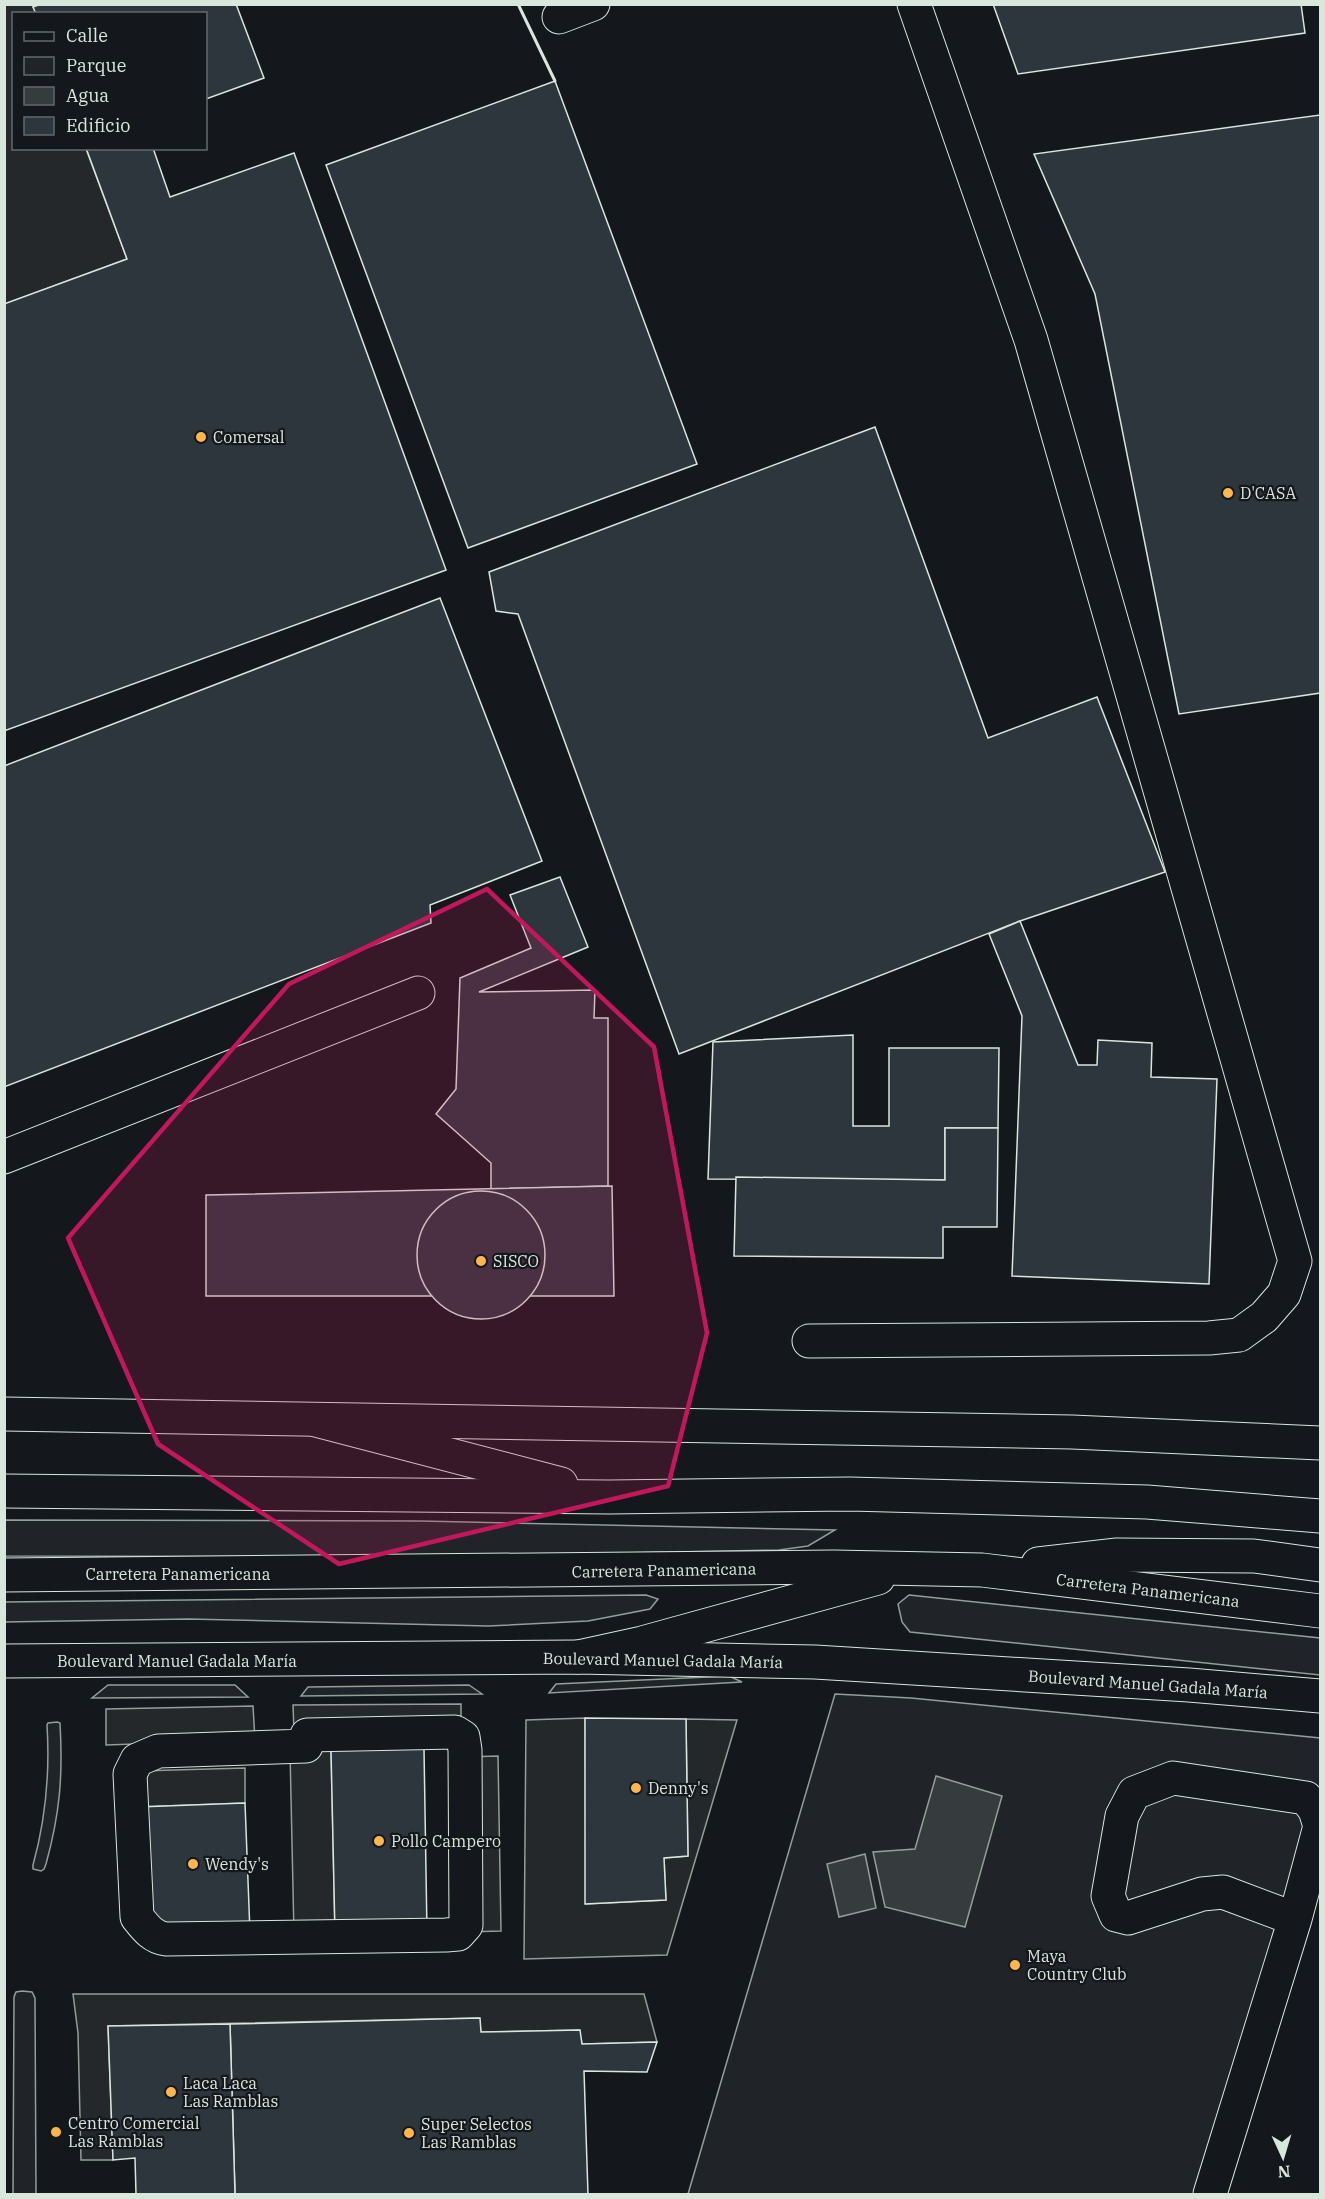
<svg xmlns="http://www.w3.org/2000/svg" width="1325" height="2199" font-family="'IBM Plex Serif',serif">
<style>
.green{fill:#202428;stroke:#939e99;stroke-width:1.5}
.parking{fill:#24282b;stroke:#939e99;stroke-width:1.5}
.water{fill:#363b3e;stroke:#939e99;stroke-width:1.5}
.building{fill:#2c363c;stroke:#d8e6dc;stroke-width:1.5}
.lines{fill:none;stroke-linecap:round;stroke-linejoin:round}
.minor-casing{stroke:#d8e6dc;stroke-width:35}
.major-casing{stroke:#d8e6dc;stroke-width:35}
.minor{stroke:#14181c;stroke-width:33}
.major{stroke:#14181c;stroke-width:33}
.wall{stroke:#d8e6dc;stroke-width:3}
.marked{fill:#c2185b;fill-opacity:0.2;stroke:#c2185b;stroke-width:4.5;stroke-linejoin:round}
.poi-dot{fill:#ffb74d;stroke:#14181c;stroke-width:2}
.labels{text-anchor:middle;stroke-width:4.5;stroke-linejoin:round;paint-order:stroke}
.poi-label{font-size:16px;fill:#d8e6dc;stroke:#14181c;text-anchor:start}
.street-label{font-size:16px;fill:#d8e6dc;stroke:#14181c}
</style>
<rect width="100%" height="100%" fill="#14181c"/>
<g class="green">
<polygon points="5,1520 421,1521 835,1530 808,1546 779,1550 421,1557 5,1556"/>
<polygon points="646,1595 658,1599 650,1609 588,1621 488,1626 188,1619 4,1622 5,1602"/>
<polygon points="909,1595 1320,1638 1320,1675 910,1632 902,1622 898,1604"/>
<polygon points="729,1676 742,1682 549,1693 556,1684"/>
<polygon points="108,1685 235,1685 248,1697 92,1698"/>
<polygon points="469,1685 482,1694 301,1696 308,1687"/>
<polygon points="835,1694 911,1698 1320,1738 1320,1817 1201,2194 688,2194"/>
<path d="M57 1722 60 1723C63 1776 60 1813 46 1864L44 1869 41 1871 33 1869V1865C46 1818 50 1773 47 1725L48 1723Z"/>
<polygon points="22,1991 32,1992 35,1998 36,2194 13,2194 14,1997 16,1992"/>
</g>
<g class="parking">
<polygon points="5,5 41,5 33,7 36,13 14,14 14,148 86,149 127,259 5,304"/>
<polygon points="461,1704 461,1730 294,1731 293,1705"/>
<polygon points="253,1706 255,1740 106,1745 106,1709"/>
<polygon points="585,1718 586,1904 666,1900 664,1858 688,1856 686,1719 737,1720 667,1955 524,1959 526,1720"/>
<polygon points="331,1750 335,1934 294,1935 290,1751"/>
<polygon points="498,1756 501,1931 466,1932 463,1757"/>
<polygon points="245,1768 245,1803 138,1807 138,1771"/>
<polygon points="73,1994 644,1994 657,2042 582,2044 579,2030 481,2032 479,2018 108,2026 113,2160 81,2160 78,2033"/>
</g>
<g class="water">
<polygon points="936,1776 1002,1796 965,1927 885,1907 873,1852 915,1849"/>
<polygon points="865,1854 876,1908 839,1917 827,1864"/>
</g>
<g class="building">
<polygon points="41,4 236,4 264,78 206,99 206,14 36,14 33,7"/>
<polygon points="993,4 1301,4 1305,33 1018,74"/>
<polygon points="555,81 697,464 468,548 326,165"/>
<polygon points="1320,115 1320,693 1179,714 1095,294 1034,154"/>
<polygon points="86,148 153,148 170,197 294,153 446,570 4,731 4,304 127,259"/>
<polygon points="875,427 988,738 1097,697 1165,872 1020,921 679,1054 518,614 496,611 489,572"/>
<polygon points="440,598 542,861 430,905 431,923 4,1087 4,766"/>
<polygon points="560,877 588,947 479,992 595,990 594,1018 608,1018 608,1186 491,1189 491,1163 436,1114 456,1089 460,978 531,948 510,895"/>
<polygon points="1020,921 1078,1065 1097,1065 1098,1040 1152,1043 1151,1077 1217,1079 1209,1284 1012,1276 1022,1016 989,934"/>
<polygon points="853,1035 853,1126 889,1126 889,1048 999,1048 998,1128 945,1128 945,1180 708,1179 713,1042"/>
<polygon points="945,1128 998,1128 997,1227 943,1227 943,1258 734,1256 736,1177 945,1180"/>
<polygon points="612,1186 614,1296 206,1296 206,1195"/>
<circle cx="481" cy="1255" r="64"/>
<polygon points="585,1718 686,1719 688,1856 664,1858 666,1900 585,1904"/>
<polygon points="424,1749 427,1932 335,1934 331,1750"/>
<polygon points="245,1803 250,1933 160,1937 142,1922 138,1807"/>
<polygon points="480,2018 481,2032 580,2030 582,2044 657,2042 647,2072 584,2071 588,2194 235,2194 230,2024"/>
<polygon points="230,2024 235,2194 136,2194 135,2158 113,2160 108,2026"/>
</g>
<g class="lines">
<defs>
<g id="minor">
<polyline points="559,17 593,4"/>
<polyline points="4,1157 418,993"/>
<polyline points="809,1341 1209,1338 1239,1335 1264,1317 1284,1294 1295,1261 1031,340 914,4"/>
<polyline points="4,1414 1072,1432 1320,1443"/>
<polyline points="4,1661 578,1657 815,1662 1189,1685 1320,1696"/>
<path d="M306 1746 158 1751 137 1760 130 1774 137 1917C145 1927 152 1937 166 1939L446 1935 458 1934 466 1925 465 1750 463 1737 455 1732 307 1735"/>
<polyline points="1210,2194 1295,1919 1320,1826 1315,1810 1306,1798 1173,1778 1134,1793 1122,1816 1108,1896 1116,1915 1128,1918 1202,1894 1223,1892 1295,1919"/>
</g>
<g id="major">
<polyline points="316,1420 561,1484"/>
<polyline points="4,1491 609,1497 850,1494 1147,1502 1320,1516"/>
<polyline points="1038,1564 1117,1555 1254,1556 1320,1565"/>
<polyline points="4,1575 834,1567 982,1570 1320,1611"/>
<polyline points="578,1657 642,1643 878,1578"/>
</g>
</defs>
<use href="#minor" class="minor-casing"/>
<use href="#major" class="major-casing"/>
<use href="#minor" class="minor"/>
<use href="#major" class="major"/>
<polyline class="wall" points="518,4 555,81"/>
</g>
<path class="marked" d="M487 889 654 1047 707 1333 668 1486 339 1564 158 1444 68 1238 289 984Z"/>
<g class="poi-dot">
<circle cx="201" cy="437" r="6"/>
<circle cx="1228" cy="493" r="6"/>
<circle cx="481" cy="1261" r="6"/>
<circle cx="636" cy="1788" r="6"/>
<circle cx="379" cy="1841" r="6"/>
<circle cx="193" cy="1864" r="6"/>
<circle cx="1015" cy="1965" r="6"/>
<circle cx="171" cy="2092" r="6"/>
<circle cx="56" cy="2132" r="6"/>
<circle cx="409" cy="2133" r="6"/>
</g>
<g class="labels">
<g class="poi-label">
<text x="213" y="443">Comersal</text>
<text x="1240" y="499">D'CASA</text>
<text x="493" y="1267">SISCO</text>
<text x="648" y="1794">Denny's</text>
<text x="391" y="1847">Pollo Campero</text>
<text x="205" y="1870">Wendy's</text>
<text x="1027" y="1962">Maya<tspan x="1027" dy="18">Country Club</tspan></text>
<text x="183" y="2089">Laca Laca<tspan x="183" dy="18">Las Ramblas</tspan></text>
<text x="68" y="2129">Centro Comercial<tspan x="68" dy="18">Las Ramblas</tspan></text>
<text x="421" y="2130">Super Selectos<tspan x="421" dy="18">Las Ramblas</tspan></text>
</g>
<g class="street-label">
<text transform="translate(664 1570) rotate(-1)" y="6">Carretera Panamericana</text>
<text x="178" y="1580">Carretera Panamericana</text>
<text transform="translate(1148 1590) rotate(7)" y="6">Carretera Panamericana</text>
<text transform="translate(663 1660) rotate(1)" y="6">Boulevard Manuel Gadala María</text>
<text x="177" y="1667">Boulevard Manuel Gadala María</text>
<text transform="translate(1148 1684) rotate(4)" y="6">Boulevard Manuel Gadala María</text>
</g>
</g>
<rect width="1325" height="2199" fill="none" stroke="#d8e6dc" stroke-width="12"/>
<rect x="12" y="12" width="195" height="138" fill="#14181c" stroke="#626a69" stroke-width="1.5"/>
<rect x="24" y="32" width="30" height="9" fill="#14181c" stroke="#626a69" stroke-width="1.5"/>
<text x="66" y="42" font-size="18" fill="#d8e6dc">Calle</text>
<rect x="24" y="57" width="30" height="18" fill="#202428" stroke="#626a69" stroke-width="1.5"/>
<text x="66" y="72" font-size="18" fill="#d8e6dc">Parque</text>
<rect x="24" y="87" width="30" height="18" fill="#363b3e" stroke="#626a69" stroke-width="1.5"/>
<text x="66" y="102" font-size="18" fill="#d8e6dc">Agua</text>
<rect x="24" y="117" width="30" height="18" fill="#2c363c" stroke="#626a69" stroke-width="1.5"/>
<text x="66" y="132" font-size="18" fill="#d8e6dc">Edificio</text>
<g transform="translate(1283 2157) rotate(176)" stroke="#14181c" stroke-width="4.5" paint-order="stroke">
<path d="M0-4.5L10 22L0 15L-10 22Z" fill="#d8e6dc"/>
<text y="-9" font-size="16" font-weight="bold" text-anchor="middle" fill="#d8e6dc">N</text>
</g>
</svg>
